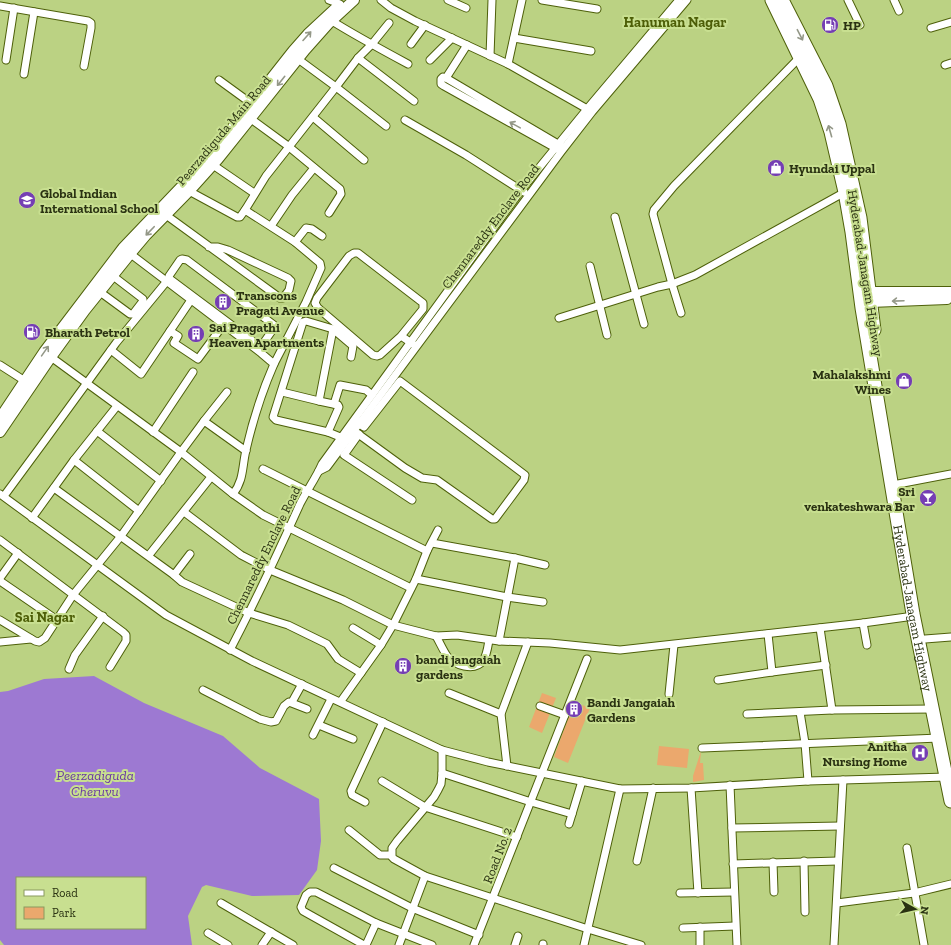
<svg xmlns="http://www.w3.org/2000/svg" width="951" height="945" font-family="'Zilla Slab',serif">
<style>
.green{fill:#eba86d}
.water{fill:#9d79d2;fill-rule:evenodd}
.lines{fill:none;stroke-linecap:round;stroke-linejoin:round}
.street-casing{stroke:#4e600a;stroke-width:9}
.secondary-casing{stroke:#4e600a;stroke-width:12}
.highway-casing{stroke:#4e600a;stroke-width:15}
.street{stroke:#fff;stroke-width:7}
.secondary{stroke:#fff;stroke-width:10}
.highway{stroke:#fff;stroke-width:13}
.oneway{stroke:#949888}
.labels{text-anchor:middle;stroke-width:4;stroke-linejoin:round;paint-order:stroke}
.poi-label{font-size:13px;font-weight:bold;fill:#2a3212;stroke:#c8df90;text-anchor:start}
.street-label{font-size:13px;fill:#2a3212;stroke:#c8df90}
.neighbourhood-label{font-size:14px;font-weight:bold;fill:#4d5e07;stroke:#c8df90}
.water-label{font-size:14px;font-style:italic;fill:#6a38a2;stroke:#c8df90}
</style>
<rect width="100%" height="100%" fill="#bbd283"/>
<g class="green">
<polygon points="542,693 556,698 542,733 529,727"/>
<polygon points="574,702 590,708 568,763 554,757"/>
<polygon points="659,746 689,749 687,768 657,765"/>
<polygon points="701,751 700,763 703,763 704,780 693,782 693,776"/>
</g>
<path class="water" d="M94 676 144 703 223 736 260 768 319 799 321 841 317 870 299 895 252 896 206 885 202 887 188 916 192 945H4L0 940V692L8 691 44 679ZM17 878H145V928H17Z"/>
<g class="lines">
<defs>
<g id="street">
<polyline points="329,0 340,4"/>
<polyline points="381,0 391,8 415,21 508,64 589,110"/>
<polyline points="448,0 466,8"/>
<polyline points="542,0 597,9"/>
<polyline points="848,0 860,25"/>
<polyline points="894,0 899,11"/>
<polyline points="0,6 88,21 91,23 91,28 84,66"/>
<path d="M332 21C356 36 382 50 408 64"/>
<polyline points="931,28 951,22"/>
<polyline points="514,38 591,51"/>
<polyline points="411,44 425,25"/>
<polyline points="490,56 492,0"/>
<polyline points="358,58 414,101"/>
<polyline points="6,60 14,8"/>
<polyline points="430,60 452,38"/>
<polyline points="508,64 522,0"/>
<polyline points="945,65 951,63"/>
<polyline points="24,74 34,12"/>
<polyline points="446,78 467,45"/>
<polyline points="219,80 252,104"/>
<polyline points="313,117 364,160"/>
<polyline points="251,119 288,146 340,189 341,194 329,213"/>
<polyline points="405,120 466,155 524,192"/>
<polyline points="386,126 336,87 358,58 372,44 389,23"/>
<polyline points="559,150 444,86 441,84 441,79 443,77 446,78 563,147"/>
<polyline points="213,165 254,193"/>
<polyline points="189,191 237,217 240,217 245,210 295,242 320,263 321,268 306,302 274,364"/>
<polyline points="245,210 266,176 336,87 298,59"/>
<polyline points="166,215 280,298 283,298 289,290 291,281 288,278 228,250 218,247 209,247"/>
<polyline points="615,217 644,324"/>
<polyline points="271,226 292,195 314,168"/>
<polyline points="295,242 306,228 312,229 322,236"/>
<path d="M128 252 261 353 274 364C263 389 252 424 246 450 242 467 244 480 233 494"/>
<polygon points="182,259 187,260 274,325 274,328 262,345 260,346 257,344 170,279 169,276 180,260"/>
<polyline points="590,266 607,335"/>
<polyline points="100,292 130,314 133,314 143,301 143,299 113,276"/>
<polyline points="681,313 672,284 653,214 654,210 674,186 800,57"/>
<polyline points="559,318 658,287 672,284 695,275 845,192"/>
<polyline points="170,331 178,336 174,343 198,359 224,324"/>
<polyline points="401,336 380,355 377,356 373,355 318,308 315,303 317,298 349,256 354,253 358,253 423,303 423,309 401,336 413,344"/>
<polyline points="111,350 141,374 191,300"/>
<polyline points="51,357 181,452 233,494 263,515 411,588"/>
<polyline points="0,365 25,381"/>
<polyline points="282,392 319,401"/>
<polyline points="334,404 340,385 366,390 372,395"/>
<polyline points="204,421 227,392"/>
<polyline points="350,428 405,468 422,478 437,480 492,519 495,519 524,480 525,475 400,381 364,427 355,421"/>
<polyline points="97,431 161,481"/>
<polyline points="153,432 193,372"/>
<polyline points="328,432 276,420 273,417 303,322 306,321 333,329"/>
<polyline points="359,434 344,455 412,500"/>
<polyline points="345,439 328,432 339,407 338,405 319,401 333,329 353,346 351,357"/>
<polyline points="74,460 139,511"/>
<polyline points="263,469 427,551"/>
<polyline points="319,471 327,467 561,152 592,112 687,0"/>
<polyline points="898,484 951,474"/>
<polyline points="54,488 174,575 190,554"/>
<polyline points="0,494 166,615 252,661 442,750 488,762 620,789 691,788 808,781 947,777"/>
<polyline points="4,496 46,439 116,343 167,281"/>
<polyline points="184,512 241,555 270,570 343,600 393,625 436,636 457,635 499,641 515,558"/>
<polyline points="32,518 74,460 117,406"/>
<polyline points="0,540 123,632 126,635 126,641 110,667"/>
<polyline points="432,543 515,558 545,565"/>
<polyline points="149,555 211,477"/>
<polyline points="174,575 182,582 249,613 288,625 327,644 338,659 361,673"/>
<polyline points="0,578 18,553"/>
<polyline points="416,579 507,597 543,602"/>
<polyline points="0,581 57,620"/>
<polyline points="0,620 35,641 39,642 45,638 73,595 121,536 181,452 204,421 246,451"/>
<polyline points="863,623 867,645"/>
<polyline points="353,628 381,645"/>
<polyline points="820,628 832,710 933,709"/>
<path d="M436 636C440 643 443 650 447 656 454 665 474 672 483 661 487 655 488 646 489 640"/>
<polyline points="925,639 951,637"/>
<polyline points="499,641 550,643 620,650 863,623 914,616"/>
<polyline points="0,642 31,639"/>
<path d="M230 650C255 602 278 553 300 504 307 490 316 478 322 464L521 190 587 109 679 0"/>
<polyline points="69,669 75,655 103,616"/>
<polyline points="772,672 826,665"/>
<polyline points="718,680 772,672 768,634"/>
<polyline points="203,690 260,719 271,722 276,721 284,706 289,702 307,709"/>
<polyline points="449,693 501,714"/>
<polyline points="669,694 674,645"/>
<polyline points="341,701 381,645 393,625 416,579 427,551 438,530"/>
<polyline points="292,702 302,684"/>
<polyline points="540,706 565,715"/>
<polyline points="800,712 805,743 808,781"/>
<polyline points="747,714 832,710"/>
<polyline points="319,725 353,739"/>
<polyline points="313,735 331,699"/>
<polyline points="702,748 939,738"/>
<polyline points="442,750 442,773 441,784 438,790 434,797 397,841 392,848 392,857 394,859 425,876 588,929 641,945"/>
<polyline points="507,766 501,714 528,642"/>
<polyline points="442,773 531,802 572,814"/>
<polyline points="382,781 425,807 517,837"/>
<polyline points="730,785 737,945"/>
<polyline points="691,788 698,893"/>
<polyline points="365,802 352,795 351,791 383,722"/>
<polyline points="569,824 582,781"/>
<polyline points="732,828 840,826"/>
<polyline points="349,830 380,855 391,855"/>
<polyline points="907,848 924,945"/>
<polyline points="637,861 653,788"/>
<polyline points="804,861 805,912"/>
<polyline points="773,862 774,892"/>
<polyline points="733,864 838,861"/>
<polyline points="334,868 412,908 479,935"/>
<polyline points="680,893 734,892"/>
<polyline points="221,903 293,945"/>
<polyline points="837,903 914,893 951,884"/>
<polyline points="700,927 700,945"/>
<polyline points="683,928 735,926"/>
<polyline points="208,933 228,945"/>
<polyline points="262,945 271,932"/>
<polyline points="364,945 303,911 301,907 306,895 310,892 316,892 376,923 432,945"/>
<polyline points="366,945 376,923"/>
<polyline points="399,945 425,876"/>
<polyline points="474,945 587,659"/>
<polyline points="515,945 518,936"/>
<polyline points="543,945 543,944"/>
<polyline points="584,945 620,789"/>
<polyline points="834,945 843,780"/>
</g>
<g id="secondary">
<polyline points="869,292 951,292"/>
<polyline points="870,302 947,299"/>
<polyline points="0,418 44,352 123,248 208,159 293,51 308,34 336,8"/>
<polyline points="0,432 51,357 85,310 130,254 146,235 192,188 218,159 305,50 329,23 354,0"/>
</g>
<g id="highway">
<path id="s1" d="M772 0 820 99 831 132 845 192 852 232 862 308 913 614 951 801"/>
<polyline points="782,0 826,86 839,124 860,218 874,330"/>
</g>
</defs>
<use href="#street" class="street-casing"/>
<use href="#secondary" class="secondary-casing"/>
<use href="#highway" class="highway-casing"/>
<use href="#street" class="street"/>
<use href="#secondary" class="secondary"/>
<use href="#highway" class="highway"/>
</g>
<defs><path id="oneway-shaft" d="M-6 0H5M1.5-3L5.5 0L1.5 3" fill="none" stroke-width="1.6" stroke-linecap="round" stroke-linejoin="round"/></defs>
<g class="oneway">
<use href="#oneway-shaft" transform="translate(800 35) rotate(63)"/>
<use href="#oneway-shaft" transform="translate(307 36) rotate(-48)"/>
<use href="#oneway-shaft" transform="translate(281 81) rotate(129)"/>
<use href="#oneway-shaft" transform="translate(515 125) rotate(-151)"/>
<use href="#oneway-shaft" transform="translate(830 131) rotate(-106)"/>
<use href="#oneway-shaft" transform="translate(150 231) rotate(134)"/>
<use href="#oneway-shaft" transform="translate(898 301) rotate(178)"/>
<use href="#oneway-shaft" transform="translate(45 351) rotate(-55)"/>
</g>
<defs>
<symbol id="fuel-disc" viewBox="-11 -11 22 22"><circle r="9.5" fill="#753eb4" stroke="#c8df90"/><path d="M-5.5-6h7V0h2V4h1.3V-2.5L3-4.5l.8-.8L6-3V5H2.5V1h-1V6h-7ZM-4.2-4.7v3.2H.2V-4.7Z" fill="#fff"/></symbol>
<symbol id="shop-disc" viewBox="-11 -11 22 22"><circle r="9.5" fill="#753eb4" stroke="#c8df90"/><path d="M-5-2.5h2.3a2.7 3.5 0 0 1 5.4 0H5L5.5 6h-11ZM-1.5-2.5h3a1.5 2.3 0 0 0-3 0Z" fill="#fff"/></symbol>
<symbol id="school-disc" viewBox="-11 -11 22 22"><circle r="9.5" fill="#753eb4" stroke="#c8df90"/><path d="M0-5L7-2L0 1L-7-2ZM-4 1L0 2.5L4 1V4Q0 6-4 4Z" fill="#fff"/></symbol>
<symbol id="building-disc" viewBox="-11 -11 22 22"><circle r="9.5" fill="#753eb4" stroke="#c8df90"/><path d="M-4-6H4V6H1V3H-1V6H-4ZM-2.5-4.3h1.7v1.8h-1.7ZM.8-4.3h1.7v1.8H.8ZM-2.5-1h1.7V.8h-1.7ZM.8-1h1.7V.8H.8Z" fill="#fff"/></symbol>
<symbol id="bar-disc" viewBox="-11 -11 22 22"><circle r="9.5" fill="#753eb4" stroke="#c8df90"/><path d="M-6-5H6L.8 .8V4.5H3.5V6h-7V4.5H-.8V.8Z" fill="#fff"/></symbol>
<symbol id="hospital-disc" viewBox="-11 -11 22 22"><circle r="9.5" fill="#753eb4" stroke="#c8df90"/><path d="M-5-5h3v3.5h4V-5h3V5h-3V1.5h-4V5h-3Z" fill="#fff"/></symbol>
</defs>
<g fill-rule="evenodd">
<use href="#fuel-disc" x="820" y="15" width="20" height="20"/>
<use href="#shop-disc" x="766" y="158" width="20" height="20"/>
<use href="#school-disc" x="17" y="190" width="20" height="20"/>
<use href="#building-disc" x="213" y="292" width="20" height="20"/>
<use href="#fuel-disc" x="22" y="322" width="20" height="20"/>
<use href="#building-disc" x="186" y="324" width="20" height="20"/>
<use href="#shop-disc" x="894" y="371" width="20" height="20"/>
<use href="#bar-disc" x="918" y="488" width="20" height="20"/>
<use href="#building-disc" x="393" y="656" width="20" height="20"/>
<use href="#building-disc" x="564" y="699" width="20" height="20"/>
<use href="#hospital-disc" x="910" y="743" width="20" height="20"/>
</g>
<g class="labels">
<g class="poi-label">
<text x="843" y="30">HP</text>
<text x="789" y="173">Hyundai Uppal</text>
<text x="40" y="198">Global Indian<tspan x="40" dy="15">International School</tspan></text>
<text x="236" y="300">Transcons<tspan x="236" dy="15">Pragati Avenue</tspan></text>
<text x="209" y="332">Sai Pragathi<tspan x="209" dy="15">Heaven Apartments</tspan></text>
<text x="45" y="337">Bharath Petrol</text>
<text x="891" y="379" text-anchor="end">Mahalakshmi<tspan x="891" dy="15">Wines</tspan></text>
<text x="915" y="496" text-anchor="end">Sri<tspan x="915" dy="15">venkateshwara Bar</tspan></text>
<text x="416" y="664">bandi jangaiah<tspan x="416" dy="15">gardens</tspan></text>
<text x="587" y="707">Bandi Jangaiah<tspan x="587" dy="15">Gardens</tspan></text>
<text x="907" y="751" text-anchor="end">Anitha<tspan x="907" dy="15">Nursing Home</tspan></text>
</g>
<g class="street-label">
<text transform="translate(223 130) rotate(-50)" y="5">Peerzadiguda Main Road</text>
<text transform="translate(490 226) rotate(-53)" y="5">Chennareddy Enclave Road</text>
<text transform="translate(866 273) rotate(81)" y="5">Hyderabad-Janagam Highway</text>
<text transform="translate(263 555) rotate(-64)" y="5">Chennareddy Enclave Road</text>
<text dy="5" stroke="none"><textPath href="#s1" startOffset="628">Hyderabad-Janagam Highway</textPath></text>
<text transform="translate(497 855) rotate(-69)" y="5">Road No. 2</text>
</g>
<g class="neighbourhood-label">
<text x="675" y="27">Hanuman Nagar</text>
<text x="45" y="622">Sai Nagar</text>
</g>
<g class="water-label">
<text x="95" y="780">Peerzadiguda<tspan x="95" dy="16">Cheruvu</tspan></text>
</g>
</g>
<rect x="16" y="877" width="130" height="52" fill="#c8df90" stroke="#899a5e"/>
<rect x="24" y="890" width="20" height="6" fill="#ffffff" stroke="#899a5e"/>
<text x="52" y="897" font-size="12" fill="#2a3212">Road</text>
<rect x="24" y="907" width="20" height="12" fill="#eba86d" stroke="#899a5e"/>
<text x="52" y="917" font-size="12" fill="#2a3212">Park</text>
<g transform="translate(915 909) rotate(98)" stroke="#c8df90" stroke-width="3" paint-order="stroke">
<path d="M0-3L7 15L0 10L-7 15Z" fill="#2a3212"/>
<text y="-6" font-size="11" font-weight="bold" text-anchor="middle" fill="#2a3212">N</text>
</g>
</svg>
